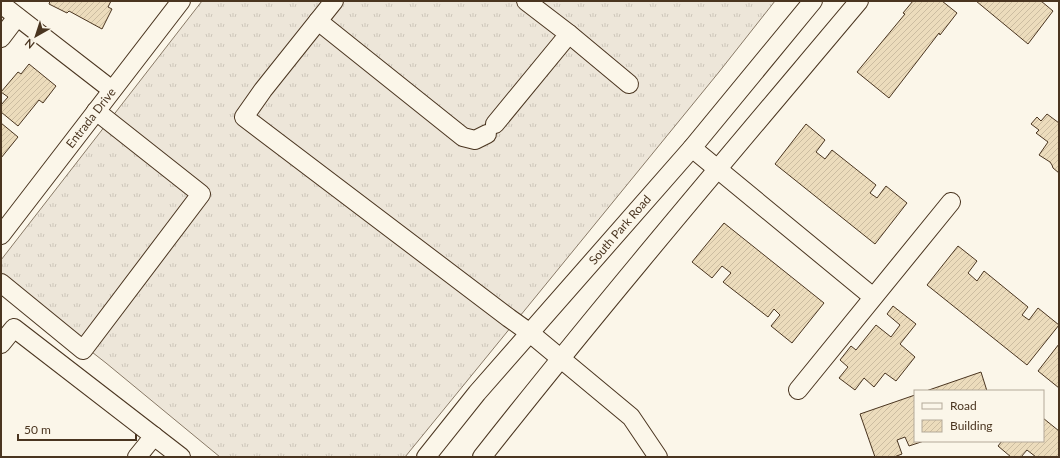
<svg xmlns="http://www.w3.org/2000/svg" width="1060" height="458" font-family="Lato,sans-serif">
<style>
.grass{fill:url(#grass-tufts);stroke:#887966}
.building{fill:url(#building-hatch);stroke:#4a3520}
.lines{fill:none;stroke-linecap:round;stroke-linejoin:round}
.minor-casing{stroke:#4a3520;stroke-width:20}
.minor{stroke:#fbf6e9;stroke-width:18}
.labels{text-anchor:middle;stroke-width:3;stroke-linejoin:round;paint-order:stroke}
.street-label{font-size:12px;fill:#4a3520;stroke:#fbf6e9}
</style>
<defs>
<pattern id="grass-tufts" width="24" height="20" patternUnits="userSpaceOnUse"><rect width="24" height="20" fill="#ede6d9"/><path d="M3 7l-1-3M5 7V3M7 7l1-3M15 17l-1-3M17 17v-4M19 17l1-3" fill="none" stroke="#cdc6ba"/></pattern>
<pattern id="building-hatch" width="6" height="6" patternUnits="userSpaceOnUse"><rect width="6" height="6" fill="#ecdcbc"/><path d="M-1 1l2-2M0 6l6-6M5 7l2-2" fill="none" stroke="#ccbda1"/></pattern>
</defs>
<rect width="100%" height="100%" fill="#fbf6e9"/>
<polygon class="grass" points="202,1 775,1 719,72 405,457 220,457 106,363 1,281 1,260"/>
<g class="building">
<polygon points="50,1 111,1 108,7 112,9 102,29 69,11 67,13 49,4"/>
<polygon points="913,1 942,1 957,13 940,35 939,33 889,98 857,72 905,14 903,13"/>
<polygon points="976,1 1041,1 1053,11 1028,44"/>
<polygon points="29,64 56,86 43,103 39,100 18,126 1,112 1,105 8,97 1,92 18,72 21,74"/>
<polygon points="1047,114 1059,123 1059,173 1053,168 1052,165 1050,162 1039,155 1048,142 1036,133 1039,130 1031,124 1037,117 1041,121"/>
<polygon points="1,123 18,137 1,158"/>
<polygon points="806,124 825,140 816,152 825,159 832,150 876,185 870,193 877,198 886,186 907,203 875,244 775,164"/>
<polygon points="724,223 824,303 792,343 771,326 780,315 774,309 768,317 723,282 731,273 722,266 712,278 692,262"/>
<polygon points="958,246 977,261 968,273 977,281 984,271 1028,307 1022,315 1029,320 1038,308 1059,325 1027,365 927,285"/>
<polygon points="893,306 916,324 900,344 915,357 896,381 885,373 874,387 864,378 855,390 839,378 848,367 840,360 851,346 856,350 876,325 891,337 900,325 887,314"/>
<polygon points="1059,344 1059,388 1038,371"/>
<polygon points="981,372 987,391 926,391"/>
<polygon points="915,395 915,441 924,441 909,446 905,437 897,440 902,454 894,457 875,457 860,414"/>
<polygon points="1043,418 1059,431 1059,457 1036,457 1027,450 1021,457 1011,457 998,446 1002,441 1043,441"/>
</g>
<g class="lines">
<defs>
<g id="minor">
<polyline points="334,1 263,90 244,117 509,318 530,333 631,417 658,457"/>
<polyline points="1,4 112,90"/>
<polyline points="318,21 463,137 475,140 487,134"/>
<polyline points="569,34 629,84"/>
<polyline points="1,38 17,17"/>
<polyline points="495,124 569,34 526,1"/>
<polyline points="692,148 873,297"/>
<polyline points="1,235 181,1"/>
<polyline points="1,283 83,350 201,194 96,111"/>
<polyline points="1,344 14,328 181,457"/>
<polyline points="798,390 951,202"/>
<polyline points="137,457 154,436"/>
<polyline points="426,457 477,393 692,148 813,1"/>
<path d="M482 457C604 302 732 152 859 1"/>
</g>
</defs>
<use href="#minor" class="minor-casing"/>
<use href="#minor" class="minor"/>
</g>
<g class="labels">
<g class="street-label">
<text transform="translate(91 118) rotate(-52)" y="4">Entrada Drive</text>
<text transform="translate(620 230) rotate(-49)" y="4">South Park Road</text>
</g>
</g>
<rect width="1060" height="458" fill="none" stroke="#4a3520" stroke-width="4"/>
<rect x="914" y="390" width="130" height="52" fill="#fbf6e9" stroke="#b4a999"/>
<rect x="922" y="403" width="20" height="6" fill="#fbf6e9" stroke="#b4a999"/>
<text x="950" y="410" font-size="12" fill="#4a3520">Road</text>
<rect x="922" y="420" width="20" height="12" fill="url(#building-hatch)" stroke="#b4a999"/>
<text x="950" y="430" font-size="12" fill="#4a3520">Building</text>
<g transform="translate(36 36) rotate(219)" stroke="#fbf6e9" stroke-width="3" paint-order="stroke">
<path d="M0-3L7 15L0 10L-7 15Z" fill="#4a3520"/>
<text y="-6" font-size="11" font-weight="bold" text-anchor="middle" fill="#4a3520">N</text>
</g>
<path d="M18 434v6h118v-6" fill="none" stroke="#4a3520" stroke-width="2"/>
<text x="24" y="434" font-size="12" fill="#4a3520" stroke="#fbf6e9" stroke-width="3" paint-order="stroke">50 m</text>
</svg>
